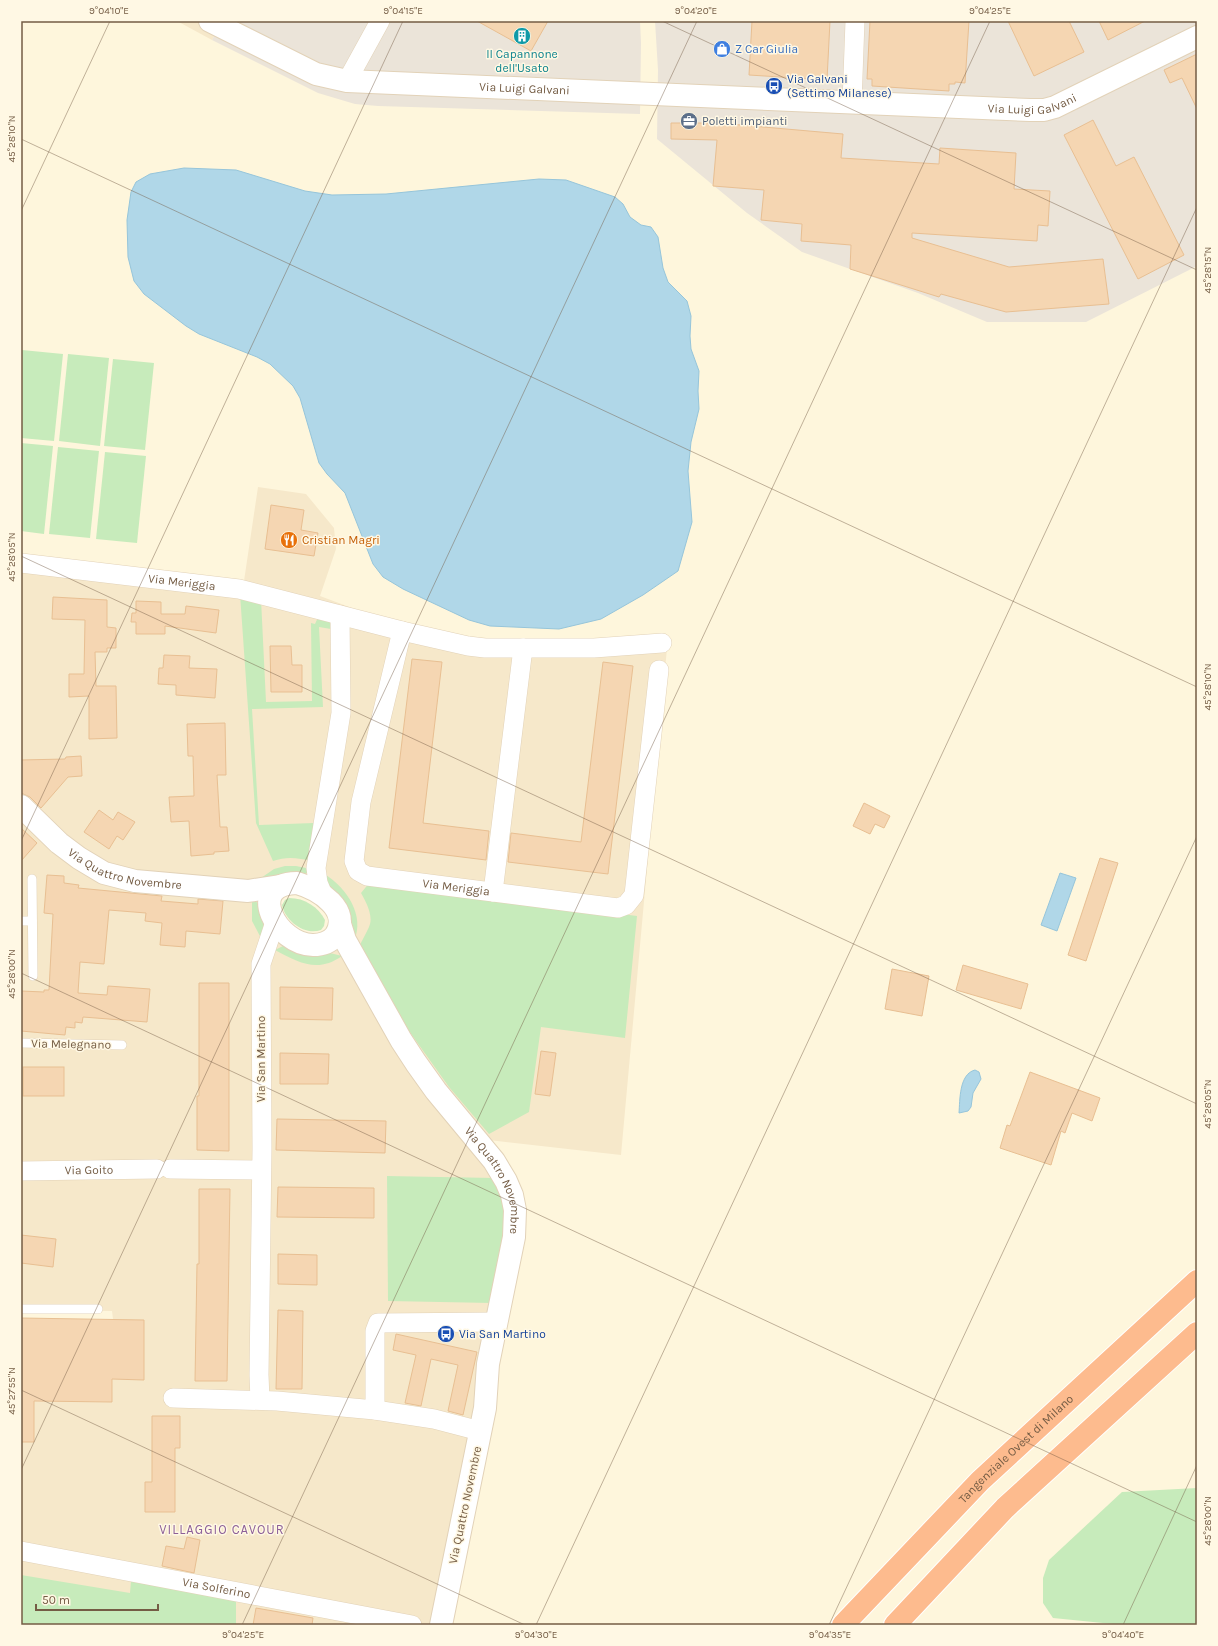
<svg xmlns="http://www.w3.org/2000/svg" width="1218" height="1646" font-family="Karla,sans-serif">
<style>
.residential{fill:#f6e8ca}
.industrial{fill:#ebe4d9}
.green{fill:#c7ebbb}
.water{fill:#b0d7e8;stroke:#96c5da}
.building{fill:#f5d6b2;stroke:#e8bf92}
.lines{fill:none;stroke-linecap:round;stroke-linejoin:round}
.service-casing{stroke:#e2d2b8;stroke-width:10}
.minor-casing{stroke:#e2d2b8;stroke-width:20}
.tertiary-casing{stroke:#e2d2b8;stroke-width:24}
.motorway-casing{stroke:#fff;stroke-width:24}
.service{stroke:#fff;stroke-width:9}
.minor{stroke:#fff;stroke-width:19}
.tertiary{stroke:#fff;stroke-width:22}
.motorway{stroke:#fdbb8e;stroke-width:22}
.ticks{fill:none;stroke:#745c44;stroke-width:1;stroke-opacity:0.45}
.labels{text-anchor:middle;stroke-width:3;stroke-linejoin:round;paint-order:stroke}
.shop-label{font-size:12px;fill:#366cbe;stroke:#fff8e4;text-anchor:start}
.culture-label{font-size:12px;fill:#0d838f;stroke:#fff8e4}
.transit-label{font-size:12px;fill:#164399;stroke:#fff8e4;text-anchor:start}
.street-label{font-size:12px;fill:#745c44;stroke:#fff8e4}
.service-label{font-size:12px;fill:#4e5e75;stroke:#fff8e4;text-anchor:start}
.food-label{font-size:12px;fill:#c56008;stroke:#fff8e4;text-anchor:start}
.neighbourhood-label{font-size:13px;letter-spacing:1px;fill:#8d5f98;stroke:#fff8e4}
.neatline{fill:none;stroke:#745c44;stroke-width:1.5}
.ticks-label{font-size:10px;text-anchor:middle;fill:#745c44}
</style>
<rect width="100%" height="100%" fill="#fef6dc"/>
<g class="residential">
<polygon points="177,21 222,21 212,40"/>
<polygon points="258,487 306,494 334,528 336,549 320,596 400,626 489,643 668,637 621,1155 480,1139 355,957 344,909 268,886 105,870 21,802 21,556 244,581"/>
<polygon points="21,811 103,878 246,893 262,902 265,913 334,947 353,959 492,1163 511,1236 432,1625 21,1625 21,1401 112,1402 113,1319 112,1311 21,1310"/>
</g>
<g class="industrial">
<polygon points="222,21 640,21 641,43 640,114 378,106 355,104 318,93 212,40"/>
<polygon points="655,21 1197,21 1197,266 1086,322 987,322 918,293 802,252 747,213 657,139 658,70"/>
</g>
<g class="green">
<polygon points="22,350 63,354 54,441 21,438"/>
<polygon points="68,354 109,358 100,446 59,441"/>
<polygon points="113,359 154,363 145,450 104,446"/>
<polygon points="21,443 53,446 44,534 21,531"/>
<polygon points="58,447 99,451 90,538 49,534"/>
<polygon points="105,452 146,456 137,543 96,539"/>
<path d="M240 594 261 599 266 702 312 701 311 623 315 624 320 613 331 621V629L319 627 323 707 252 709 259 825 314 823 312 861C298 858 287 856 273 861L256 823Z"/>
<polygon points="285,866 296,866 311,869 303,876 261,878 274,869"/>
<path d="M326 875C347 889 365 915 354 941L330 891Z"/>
<path d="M370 882 637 916 625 1038 541 1027 529 1112 489 1134 449 1087 404 1024 359 947C362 940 366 934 369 927 374 916 366 902 361 893Z"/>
<path d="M252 898C265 907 265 925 262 940L252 921Z"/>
<path d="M289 898C305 898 318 907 325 920L324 926 321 930C305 936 285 921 282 905L285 900Z"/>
<path d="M283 946 330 953 342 956C318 973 299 963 275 950Z"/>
<polygon points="387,1176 494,1178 505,1204 506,1226 492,1303 388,1301"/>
<polygon points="1197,1488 1197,1625 1123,1625 1053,1618 1043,1603 1043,1578 1049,1560 1122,1492"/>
<polygon points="21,1575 130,1593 131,1581 236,1601 236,1625 21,1625"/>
</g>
<g class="water">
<polygon points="184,168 236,170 305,191 332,195 386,194 539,179 566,180 615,197 623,204 630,217 641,225 651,227 658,237 663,268 668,282 687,301 691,316 690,336 691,349 699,371 698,391 699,409 691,442 688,471 692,522 678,571 643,595 601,619 559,629 490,626 469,620 403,589 383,577 373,564 345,493 327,474 319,463 300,398 293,386 270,364 257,357 199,334 186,326 144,294 134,281 128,257 127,220 131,192 136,182 150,174"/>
<polygon points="1060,873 1076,878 1057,931 1041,925"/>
<path d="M975 1070 979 1072 981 1079 973 1093 971 1107 968 1111 959 1113C960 1100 959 1074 975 1070Z"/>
</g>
<g class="building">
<polygon points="477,21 548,21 531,51"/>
<polygon points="752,21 830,21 827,80 749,75"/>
<polygon points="870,21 969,21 965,83 955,82 955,84 949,84 949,91 872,86 872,79 867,79"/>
<polygon points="1008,21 1069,21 1084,52 1034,76"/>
<polygon points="1099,21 1145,21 1108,40"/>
<polygon points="1197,54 1197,109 1182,78 1170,83 1164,70"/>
<polygon points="1093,120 1116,166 1134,157 1184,255 1138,279 1064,135"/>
<polygon points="671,123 718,123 843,134 841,158 939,164 940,148 1016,153 1014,189 1050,191 1048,226 1038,225 1037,241 912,233 912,238 1009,267 1103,259 1109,304 1006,312 941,294 939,297 850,269 851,245 801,241 802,224 761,220 764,190 713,186 717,140 671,139"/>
<polygon points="271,505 304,510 301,530 318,533 314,556 265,549"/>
<polygon points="53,597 107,600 107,627 116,628 116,648 107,648 107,652 95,652 96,686 116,686 117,738 89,739 89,696 69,697 69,674 84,674 85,620 52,619"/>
<polygon points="136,601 161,602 161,614 185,614 186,606 219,610 216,633 165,626 165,634 136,634 136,622 131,622 132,613 136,613"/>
<polygon points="270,646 291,646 292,665 302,665 302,692 271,692"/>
<polygon points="164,655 190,656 189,668 217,669 215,698 176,695 176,685 158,684 159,668 163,668"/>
<polygon points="412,659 442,662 423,823 489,831 486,860 389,848"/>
<polygon points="603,662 633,666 608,874 508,862 511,833 581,842"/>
<polygon points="225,723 226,775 217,775 220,827 227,827 229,851 214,852 214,854 191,856 189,821 171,822 169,797 194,796 193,756 188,756 187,724"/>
<polygon points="81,756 82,776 68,777 41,808 30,797 21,793 21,760 65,759 66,757"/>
<polygon points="864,803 890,816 884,828 875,824 870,834 853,826"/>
<polygon points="99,810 113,820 118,812 135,822 123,840 117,836 109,849 84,832"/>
<polygon points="21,828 37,843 21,861"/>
<polygon points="1100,858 1118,863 1086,961 1068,955"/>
<polygon points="47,875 64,876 64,883 79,885 78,888 162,896 161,901 198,904 198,899 223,901 220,934 186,931 185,947 160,945 162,923 145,921 146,913 109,910 104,964 80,962 78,993 107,995 108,986 150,989 147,1022 83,1017 82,1023 75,1022 75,1028 66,1027 65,1035 21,1031 21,991 44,992 44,990 49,990 53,914 44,913"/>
<polygon points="963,965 1028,984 1021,1009 956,990"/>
<polygon points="892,969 929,976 922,1016 885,1009"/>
<polygon points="199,983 229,983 229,1151 197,1150 197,1096 199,1096"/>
<polygon points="280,987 333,988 332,1020 280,1019"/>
<polygon points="541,1051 556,1053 550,1096 535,1094"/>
<polygon points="280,1053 329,1054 328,1084 280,1084"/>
<rect x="23" y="1067" width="41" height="29"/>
<polygon points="1030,1072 1100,1098 1092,1121 1072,1113 1065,1133 1061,1131 1051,1165 1000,1148 1007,1125 1010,1126"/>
<polygon points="277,1119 386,1121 385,1153 276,1150"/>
<polygon points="278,1187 374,1188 374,1218 277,1217"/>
<polygon points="199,1189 230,1189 227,1381 195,1381 197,1264 199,1264"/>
<polygon points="21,1235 56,1239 53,1267 21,1263"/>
<polygon points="278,1254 317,1255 317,1285 278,1284"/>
<polygon points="278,1310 303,1311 302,1389 276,1389"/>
<polygon points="21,1318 144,1320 144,1380 112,1379 112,1402 34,1401 34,1442 21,1442"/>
<polygon points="396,1334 477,1352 463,1415 448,1411 458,1365 431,1359 421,1406 405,1403 416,1355 393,1350"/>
<polygon points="152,1416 180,1416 180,1448 175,1448 175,1512 145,1512 145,1482 152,1482"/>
<polygon points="187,1537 200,1540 194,1573 162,1566 166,1546 184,1549"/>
<polygon points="256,1608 313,1618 312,1625 253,1625"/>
</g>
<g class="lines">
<defs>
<g id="service">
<polyline points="32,879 33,976"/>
<polyline points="21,921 32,921"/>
<polyline points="21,1043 122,1045"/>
<polyline points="21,1309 98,1309"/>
</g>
<g id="minor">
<polyline points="347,81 380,21"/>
<polyline points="852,103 855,21"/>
<path id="s1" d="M21 563 239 589 402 631 361 802 354 861 358 871 367 876 618 908 626 905 634 895 659 670"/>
<polyline points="402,631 468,646 485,648 594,648 662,643"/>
<polyline points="493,892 523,648"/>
<polyline points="323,895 318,883 316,868 341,713 340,615"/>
<polyline points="170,1169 261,1170"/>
<path id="s2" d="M21 1171 157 1169"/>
<polyline points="173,1398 277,1401 375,1410 434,1419 480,1431"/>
<polyline points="260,1400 259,1375 262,1149 261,964 275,922"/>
<polyline points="375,1410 375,1331 378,1323 497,1322"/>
<path id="s3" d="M21 1551 412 1625"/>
</g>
<g id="tertiary">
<path id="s4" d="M210 21 316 74 347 81 1030 110H1044L1055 107 1197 37"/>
<path id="s5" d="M21 806 59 843 79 858 104 873 135 881 248 891 280 886"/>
<path d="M297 883C318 889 353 910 335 936 329 943 322 945 313 945 277 945 244 884 297 883Z"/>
<path id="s6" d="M340 924 345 940 401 1040 416 1063 436 1091 494 1161 506 1181 512 1195 515 1210 514 1237 488 1364 485 1408 441 1625"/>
</g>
<g id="motorway">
<path id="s7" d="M843 1625 980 1481 1197 1281"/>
<polyline points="895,1625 1005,1508 1197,1333"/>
</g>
</defs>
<use href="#service" class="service-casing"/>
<use href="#minor" class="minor-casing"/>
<use href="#tertiary" class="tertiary-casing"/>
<use href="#motorway" class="motorway-casing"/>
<use href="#service" class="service"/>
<use href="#minor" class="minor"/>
<use href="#tertiary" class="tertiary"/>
<use href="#motorway" class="motorway"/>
</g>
<path class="ticks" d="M662 21 1197 270M21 139 1197 687M21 211 110 21M21 556 1197 1104M21 841 403 21M21 973 1197 1522M21 1390 525 1625M21 1470 697 21M242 1625 990 21M536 1625 1197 207M829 1625 1197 836M1123 1625 1197 1465"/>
<defs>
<symbol id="building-disc" viewBox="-11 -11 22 22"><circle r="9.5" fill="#0f9aa8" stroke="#fff8e4"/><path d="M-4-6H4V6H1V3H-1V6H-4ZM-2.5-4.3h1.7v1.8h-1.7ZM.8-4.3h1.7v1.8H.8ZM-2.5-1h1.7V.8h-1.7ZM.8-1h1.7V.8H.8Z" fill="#fff"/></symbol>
<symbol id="shop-disc" viewBox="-11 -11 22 22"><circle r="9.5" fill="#3f7fe0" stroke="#fff8e4"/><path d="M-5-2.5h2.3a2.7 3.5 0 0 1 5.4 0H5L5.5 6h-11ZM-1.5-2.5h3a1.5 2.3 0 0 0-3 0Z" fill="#fff"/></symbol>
<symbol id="bus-disc" viewBox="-11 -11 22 22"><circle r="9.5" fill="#1a4fb4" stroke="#fff8e4"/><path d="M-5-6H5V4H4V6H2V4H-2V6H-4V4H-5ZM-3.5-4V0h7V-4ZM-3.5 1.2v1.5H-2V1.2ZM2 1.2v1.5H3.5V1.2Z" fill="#fff"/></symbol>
<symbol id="office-disc" viewBox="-11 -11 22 22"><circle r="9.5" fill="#5c6f8a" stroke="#fff8e4"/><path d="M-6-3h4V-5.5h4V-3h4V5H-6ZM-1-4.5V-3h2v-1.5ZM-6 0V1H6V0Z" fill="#fff"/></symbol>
<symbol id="restaurant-disc" viewBox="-11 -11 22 22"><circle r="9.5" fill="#e8710a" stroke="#fff8e4"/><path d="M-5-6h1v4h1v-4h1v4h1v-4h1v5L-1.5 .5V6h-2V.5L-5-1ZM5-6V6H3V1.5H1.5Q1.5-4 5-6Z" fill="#fff"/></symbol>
</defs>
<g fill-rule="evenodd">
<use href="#building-disc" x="512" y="26" width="20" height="20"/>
<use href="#shop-disc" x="712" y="39" width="20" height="20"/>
<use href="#bus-disc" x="764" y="76" width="20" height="20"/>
<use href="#office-disc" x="679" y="111" width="20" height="20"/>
<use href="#restaurant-disc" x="279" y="530" width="20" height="20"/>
<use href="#bus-disc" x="436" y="1324" width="20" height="20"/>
</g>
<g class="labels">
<g class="shop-label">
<text x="735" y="53">Z Car Giulia</text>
</g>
<g class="culture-label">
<text x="522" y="58">Il Capannone<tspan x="522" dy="14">dell'Usato</tspan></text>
</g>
<g class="transit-label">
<text x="787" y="83">Via Galvani<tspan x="787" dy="14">(Settimo Milanese)</tspan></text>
<text x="459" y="1338">Via San Martino</text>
</g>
<g class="street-label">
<text dy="4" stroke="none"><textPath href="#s4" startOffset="328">Via Luigi Galvani</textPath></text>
<text dy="4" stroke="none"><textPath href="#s4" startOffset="837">Via Luigi Galvani</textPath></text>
<text dy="4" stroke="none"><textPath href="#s1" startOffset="162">Via Meriggia</textPath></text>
<text dy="4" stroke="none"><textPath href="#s5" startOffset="126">Via Quattro Novembre</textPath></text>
<text dy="4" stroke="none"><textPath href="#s1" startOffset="734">Via Meriggia</textPath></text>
<text transform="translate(71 1044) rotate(1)" y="4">Via Melegnano</text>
<text transform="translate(261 1059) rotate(-90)" y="4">Via San Martino</text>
<text dy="4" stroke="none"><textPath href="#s2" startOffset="68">Via Goito</textPath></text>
<text dy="4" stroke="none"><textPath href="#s6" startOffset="302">Via Quattro Novembre</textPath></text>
<text dy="4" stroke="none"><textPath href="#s7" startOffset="247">Tangenziale Ovest di Milano</textPath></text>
<text transform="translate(465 1505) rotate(-78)" y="4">Via Quattro Novembre</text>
<text dy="4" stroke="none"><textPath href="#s3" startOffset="199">Via Solferino</textPath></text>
</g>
<g class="service-label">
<text x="702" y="125">Poletti impianti</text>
</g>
<g class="food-label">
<text x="302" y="544">Cristian Magri</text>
</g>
<g class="neighbourhood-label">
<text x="222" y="1534">VILLAGGIO CAVOUR</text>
</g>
</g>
<rect width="1218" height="1646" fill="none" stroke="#fff8e4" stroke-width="44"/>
<path d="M36 1604v6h122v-6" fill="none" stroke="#745c44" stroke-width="2"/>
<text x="42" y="1604" font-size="12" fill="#745c44" stroke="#fff8e4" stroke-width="3" paint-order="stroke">50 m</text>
<rect x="22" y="22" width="1174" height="1602" class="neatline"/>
<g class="ticks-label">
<text x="109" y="14">9°04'10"E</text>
<text x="403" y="14">9°04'15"E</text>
<text x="696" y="14">9°04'20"E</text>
<text x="990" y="14">9°04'25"E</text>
<text transform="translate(11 139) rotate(-90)" y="4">45°28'10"N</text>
<text transform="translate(1207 270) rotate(-90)" y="4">45°28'15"N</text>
<text transform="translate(11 557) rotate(-90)" y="4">45°28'05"N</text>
<text transform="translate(1207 687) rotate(-90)" y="4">45°28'10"N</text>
<text transform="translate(11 974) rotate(-90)" y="4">45°28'00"N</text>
<text transform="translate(1207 1104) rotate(-90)" y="4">45°28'05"N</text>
<text transform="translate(11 1391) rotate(-90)" y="4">45°27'55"N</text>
<text transform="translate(1207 1521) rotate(-90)" y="4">45°28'00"N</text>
<text x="243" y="1638">9°04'25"E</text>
<text x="536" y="1638">9°04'30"E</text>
<text x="830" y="1638">9°04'35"E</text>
<text x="1123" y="1638">9°04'40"E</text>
</g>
</svg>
